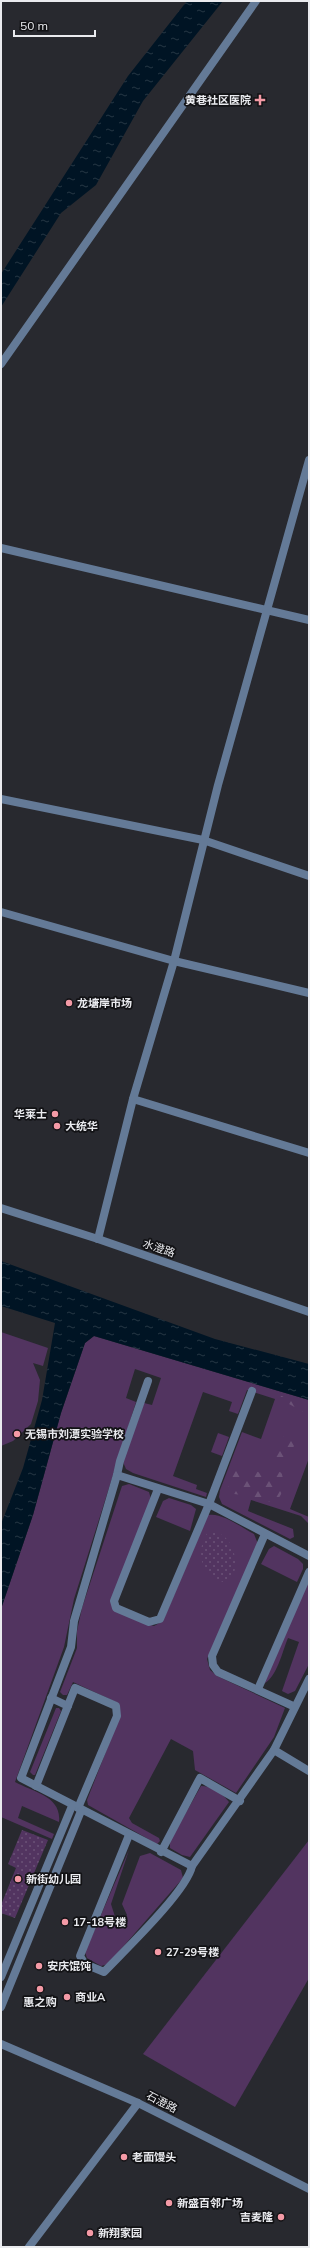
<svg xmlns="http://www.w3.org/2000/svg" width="310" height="2248" font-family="Mulish,'Noto Sans SC',sans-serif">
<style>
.grass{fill:#523460}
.forest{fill:url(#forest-firs)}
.park{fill:url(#park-dots)}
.water{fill:url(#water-ripples)}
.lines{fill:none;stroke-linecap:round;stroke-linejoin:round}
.minor{stroke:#647a97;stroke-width:8}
.tertiary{stroke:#647a97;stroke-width:8}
.poi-dot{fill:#f49aa6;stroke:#121215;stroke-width:1.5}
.labels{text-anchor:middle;stroke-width:3.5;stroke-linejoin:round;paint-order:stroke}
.poi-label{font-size:11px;font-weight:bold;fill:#eaebef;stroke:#121215;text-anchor:start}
.street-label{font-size:11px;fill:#eaebef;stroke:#121215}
</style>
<defs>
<pattern id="forest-firs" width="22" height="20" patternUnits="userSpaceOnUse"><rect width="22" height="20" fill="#523460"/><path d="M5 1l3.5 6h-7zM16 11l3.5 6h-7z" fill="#6b5277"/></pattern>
<pattern id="park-dots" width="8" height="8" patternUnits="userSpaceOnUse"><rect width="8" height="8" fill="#523460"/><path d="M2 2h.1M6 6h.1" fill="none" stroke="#6b5277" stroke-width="1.8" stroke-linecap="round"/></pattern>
<pattern id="water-ripples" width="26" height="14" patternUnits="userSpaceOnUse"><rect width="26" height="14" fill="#001424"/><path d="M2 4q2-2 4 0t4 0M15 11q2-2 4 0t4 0" fill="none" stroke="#253644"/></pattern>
</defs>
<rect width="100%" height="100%" fill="#28292f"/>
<g class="grass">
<polygon points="1,1332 48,1348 43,1366 33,1363 40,1380 38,1401 31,1424 13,1441 1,1446"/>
<path d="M94 1336 309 1400V1458L290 1509 309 1517V1524L301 1516 251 1500 248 1511 293 1529 294 1537 290 1539 222 1504 219 1497 220 1490 242 1432 261 1439 275 1399 247 1390 238 1414 229 1411 232 1402 203 1392 173 1476 197 1485 196 1489 207 1493 206 1497 133 1473 126 1469 123 1462 144 1403 152 1405 161 1378 135 1369 126 1398 136 1402 74 1599 64 1647 15 1782C33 1792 62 1796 59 1822L22 1806 18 1818 54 1834 52 1839 1 1817V1609L33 1515 61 1413 85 1343Z"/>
<polygon points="218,1433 229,1437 222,1456 211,1452"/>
<path d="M129 1484 149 1492 151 1499 111 1601 142 1622 154 1626 163 1621 208 1515C222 1512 242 1528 254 1534L258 1544 207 1659 210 1670 217 1676 285 1708 274 1737 236 1793 195 1770 193 1751 171 1739 129 1818 132 1823 159 1838 160 1841 157 1844 88 1805 87 1800 120 1716 118 1703 73 1682 67 1695H63L60 1692 77 1648V1631L82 1608 122 1486Z"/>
<polygon points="169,1498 191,1505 196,1509 190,1531 156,1517 163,1501"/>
<polygon points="274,1546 298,1559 303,1564 303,1569 297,1582 261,1564 269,1549"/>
<path d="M309 1580V1664L295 1691 288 1694 282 1691 299 1642 288 1638C282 1652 277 1678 263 1684Z"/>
<polygon points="56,1708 59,1708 61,1711 35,1775 33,1775 30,1772"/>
<path d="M201 1786C212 1786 222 1793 229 1802L190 1857 182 1855 170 1848V1841Z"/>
<polygon points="309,1840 309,1978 235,2107 143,2054"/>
<polygon points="129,1850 111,1904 116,1920 123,1923 127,1915 122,1904 140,1856 150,1853 181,1870 183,1878 108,1964 101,1966 87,1958 85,1952"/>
</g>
<g class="forest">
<polygon points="281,1396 309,1403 309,1415 280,1399"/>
<polygon points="289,1432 294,1434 296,1441 287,1462 273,1456 272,1450 277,1442"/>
<path d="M239 1466 261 1473 272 1469 282 1473C284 1485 284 1496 273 1503L251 1496 234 1494 228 1487C230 1478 231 1471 239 1466Z"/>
</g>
<g class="park">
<path d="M213 1531C232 1536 238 1556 234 1574L223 1582C200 1574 195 1551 208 1532Z"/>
<polygon points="22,1830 48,1840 15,1918 1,1913 1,1905 16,1868 8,1864"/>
</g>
<g class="water">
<polygon points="187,1 223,1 143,101 96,185 61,213 1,307 1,274 128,76"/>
<polygon points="1,1261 215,1339 309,1364 309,1400 94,1336 85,1343 61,1413 33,1515 1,1609 1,1524 23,1468 42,1400 55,1323 1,1306"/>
</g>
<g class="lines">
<g class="minor">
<polyline points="1,548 309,620"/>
<polyline points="1,799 203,840 309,876"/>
<polyline points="1,912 174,961 309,993"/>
<polyline points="133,1099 309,1153"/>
<polyline points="98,1239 133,1099 174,961 218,785 309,460"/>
<polyline points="117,1475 120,1461 148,1381"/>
<polyline points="158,1489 114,1601 116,1608 149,1622 160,1619 209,1504 252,1391"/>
<polyline points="265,1534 212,1656 213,1665 218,1672 293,1706"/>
<polyline points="309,1556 209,1504 117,1475 74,1621 71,1647 21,1778 192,1866 274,1750 309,1679"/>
<polyline points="258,1689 309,1572"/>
<polyline points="51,1698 68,1706"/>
<polyline points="274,1750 309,1771"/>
<polyline points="36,1786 75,1688 116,1706 117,1716 78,1808"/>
<path d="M129 1835 80 1956 85 1964 104 1972C124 1951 187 1891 192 1866"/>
<polyline points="161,1852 200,1778 240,1801"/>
<polyline points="1,1977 72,1806"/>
<polyline points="1,2007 81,1811"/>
<polyline points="29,2247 138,2103"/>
</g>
<g class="tertiary">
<polyline points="1,364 256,1"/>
<polyline points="1,1208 98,1239 309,1312"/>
<polyline points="1,2044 138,2103 309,2189"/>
</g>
</g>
<g class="poi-dot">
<path d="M258 94h4v4h4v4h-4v4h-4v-4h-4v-4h4z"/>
<circle cx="69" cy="1003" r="4"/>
<circle cx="55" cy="1114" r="4"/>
<circle cx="57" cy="1126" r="4"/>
<circle cx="17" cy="1434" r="4"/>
<circle cx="18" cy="1879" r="4"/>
<circle cx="65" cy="1922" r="4"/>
<circle cx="158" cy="1952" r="4"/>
<circle cx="39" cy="1966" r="4"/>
<circle cx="40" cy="1989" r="4"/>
<circle cx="67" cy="1997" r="4"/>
<circle cx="124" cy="2157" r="4"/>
<circle cx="169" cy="2203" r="4"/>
<circle cx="281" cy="2217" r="4"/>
<circle cx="90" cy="2233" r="4"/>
</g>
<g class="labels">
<g class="poi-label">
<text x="251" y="104" text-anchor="end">黄巷社区医院</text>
<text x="77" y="1007">龙塘岸市场</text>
<text x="47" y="1118" text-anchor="end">华莱士</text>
<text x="65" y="1130">大统华</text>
<text x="25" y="1438">无锡市刘潭实验学校</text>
<text x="26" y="1883">新街幼儿园</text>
<text x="73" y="1926">17-18号楼</text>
<text x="166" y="1956">27-29号楼</text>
<text x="47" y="1970">安庆馄饨</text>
<text x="75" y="2001">商业A</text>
<text x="40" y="2006" text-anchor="middle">惠之购</text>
<text x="132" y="2161">老面馒头</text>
<text x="177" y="2207">新盛百邻广场</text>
<text x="273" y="2221" text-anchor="end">吉麦隆</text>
<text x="98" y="2237">新翔家园</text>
</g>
<g class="street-label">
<text transform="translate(159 1248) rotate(19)" y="4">水澄路</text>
<text transform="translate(162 2102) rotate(27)" y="4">石澄路</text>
</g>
</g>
<rect width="310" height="2248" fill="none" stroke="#eaebef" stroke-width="4"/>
<path d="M14 30v6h81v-6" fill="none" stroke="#eaebef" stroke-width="2"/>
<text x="20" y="30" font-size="12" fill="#eaebef" stroke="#121215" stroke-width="3" paint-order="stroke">50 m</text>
</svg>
